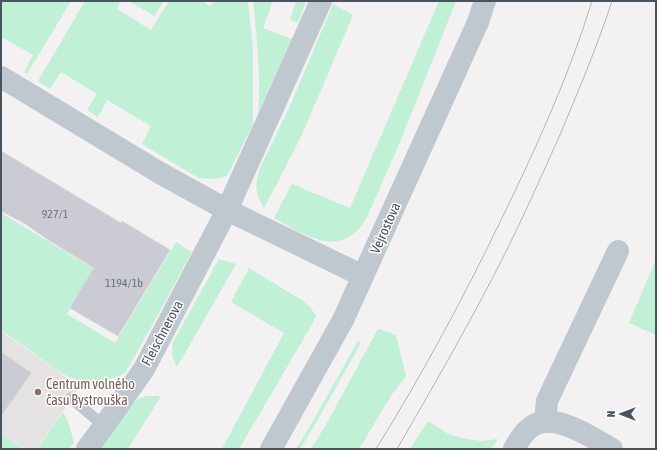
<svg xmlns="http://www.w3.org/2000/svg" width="657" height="450" font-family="'Asap Condensed',sans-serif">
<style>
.education{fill:#e4e2e3}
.green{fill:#c0f0d6}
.building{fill:#cbccd3;stroke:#d5d6dc}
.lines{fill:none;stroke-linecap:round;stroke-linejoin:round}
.service{stroke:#bfc7cf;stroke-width:11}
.minor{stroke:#bfc7cf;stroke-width:22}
.tertiary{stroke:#bfc7cf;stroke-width:22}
.tram{stroke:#b3b5bb;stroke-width:1}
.education-dot{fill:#8d6e63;stroke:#fff;stroke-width:1.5}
.labels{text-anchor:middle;stroke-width:3;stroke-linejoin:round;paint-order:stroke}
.number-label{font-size:12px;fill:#69717b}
.street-label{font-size:14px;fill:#48535e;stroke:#fff}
.education-label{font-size:14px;fill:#785e54;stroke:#fff;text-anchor:start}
</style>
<rect width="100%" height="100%" fill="#f3f1f1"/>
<polygon class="education" points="1,331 80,387 36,449 24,449 1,433"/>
<g class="green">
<polygon points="1,1 71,1 27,74 24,72 33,55 1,37"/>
<polygon points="85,1 121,1 117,9 151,30 169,1 202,1 210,6 214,1 248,1 253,49 253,125 228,174 225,177 213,179 199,178 190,173 142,144 151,126 107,100 98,117 87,110 97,94 61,72 50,89 38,81"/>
<polygon points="129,1 164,1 154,16"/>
<path d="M253 1H273L263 28 292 39 258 113C261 75 257 38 253 1Z"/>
<polygon points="296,1 306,1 298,23 290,20"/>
<path d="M439 1H456L400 142 367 217C343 260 307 237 274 218L292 184 350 208Z"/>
<polygon points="333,4 353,15 301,137 264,208 259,199 256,187 257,178 261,166 290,106"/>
<path d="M1 213 94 269 67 314 115 343 176 242 192 252 159 313 125 373C118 377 112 378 104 380 75 386 61 373 39 357 27 348 14 339 1 330Z"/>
<polygon points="219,259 236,264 177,367 172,356 173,342"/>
<polygon points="656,259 656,335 629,323"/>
<polygon points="249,268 303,301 310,307 316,316 311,326 239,449 222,449 284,333 231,302"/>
<polygon points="378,329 396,335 406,376 392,394 359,449 311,449 327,423"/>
<polygon points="358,341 361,343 313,428 300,449 296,449 310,426"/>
<polygon points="147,396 161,396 128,449 100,449 134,402 140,398"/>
<polygon points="63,412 68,421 74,443 69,449 37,449"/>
<polygon points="428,421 448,434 466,439 481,441 498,439 491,449 410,449"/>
<polygon points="1,433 23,449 1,449"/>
</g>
<g class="building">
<polygon points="1,151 121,223 122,221 170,250 118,336 70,308 94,268 50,241 24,223 1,211"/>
<polygon points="1,352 31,373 1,416"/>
</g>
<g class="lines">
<polyline class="service" points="71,398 104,426"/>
<g class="minor">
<polyline points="1,77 160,173 227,210 363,276"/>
<polyline points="547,422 546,412 547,401 618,251"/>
<polyline points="87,449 104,426 144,369 227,210 321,1"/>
<path d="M514 449C519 440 524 431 534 425 556 413 593 438 612 449"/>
</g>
<polyline class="tertiary" points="271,449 343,320 478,22 485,1"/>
<g class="tram">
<path d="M376 449C422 375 464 297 502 218 536 148 569 76 592 1"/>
<path d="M397 449C430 392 463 335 493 277 517 231 538 184 559 137 578 92 597 47 612 1"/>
</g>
</g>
<circle class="education-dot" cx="38" cy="392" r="4"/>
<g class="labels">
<g class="number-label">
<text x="55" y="218">927/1</text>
<text x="124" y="287">1194/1b</text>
</g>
<g class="street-label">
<text transform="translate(385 228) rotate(-66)" y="5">Vejrostova</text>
<text transform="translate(162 333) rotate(-62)" y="5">Fleischnerova</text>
</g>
<g class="education-label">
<text x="46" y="389">Centrum volného<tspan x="46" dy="16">času Bystrouška</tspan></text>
</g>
</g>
<rect width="657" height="450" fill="none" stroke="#48535e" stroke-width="4"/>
<g transform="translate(621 414) rotate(270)" stroke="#ffffff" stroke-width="3" paint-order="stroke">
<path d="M0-3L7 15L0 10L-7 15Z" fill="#48535e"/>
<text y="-6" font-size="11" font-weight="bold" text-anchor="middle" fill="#48535e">N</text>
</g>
</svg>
